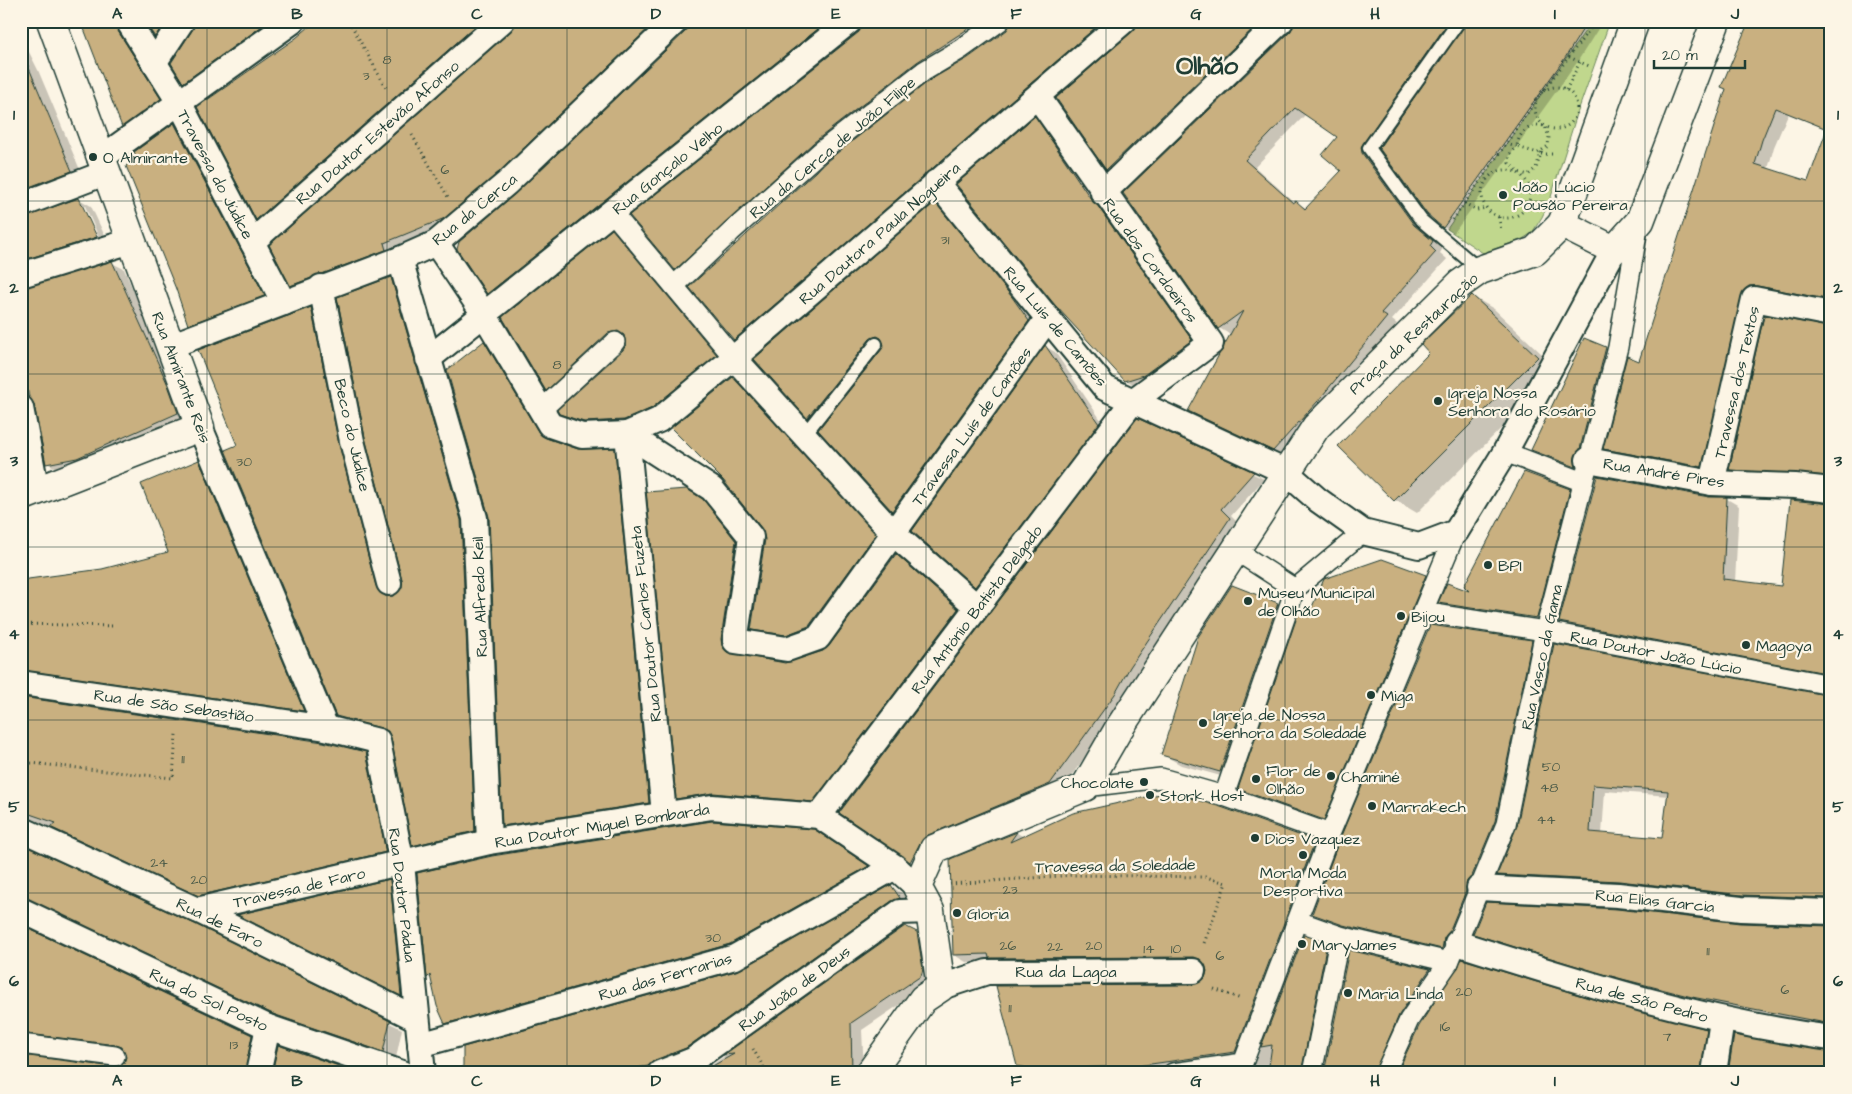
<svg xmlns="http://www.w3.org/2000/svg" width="1852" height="1094" font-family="'Architects Daughter',sans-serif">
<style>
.grass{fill:#c0d78d;stroke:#708a60}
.shadow{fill:#0003;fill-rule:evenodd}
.building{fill:#c9b080;stroke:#1f3d34;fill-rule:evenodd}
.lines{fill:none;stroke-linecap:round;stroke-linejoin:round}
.service-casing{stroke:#1f3d34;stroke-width:16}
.pedestrian-casing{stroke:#1f3d34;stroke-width:22}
.minor-casing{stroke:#1f3d34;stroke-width:28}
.tertiary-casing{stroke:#1f3d34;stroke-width:31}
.secondary-casing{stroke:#1f3d34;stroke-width:31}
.path{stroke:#1f3d34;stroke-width:3;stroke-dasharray:1 4;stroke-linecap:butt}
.service{stroke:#fcf5e5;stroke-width:12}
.pedestrian{stroke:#fcf5e5;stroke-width:19}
.minor{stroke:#fcf5e5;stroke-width:24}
.tertiary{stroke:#fcf5e5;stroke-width:28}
.secondary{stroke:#fcf5e5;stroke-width:28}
.grid{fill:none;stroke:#1f3d34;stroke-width:1;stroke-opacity:0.55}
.poi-dot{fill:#1f3d34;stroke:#fcf5e5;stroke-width:2}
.labels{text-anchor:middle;stroke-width:4.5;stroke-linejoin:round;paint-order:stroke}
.number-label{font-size:14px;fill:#4a5a47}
.street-label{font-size:16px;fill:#1f3d34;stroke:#fcf5e5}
.poi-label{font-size:16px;fill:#1f3d34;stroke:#fcf5e5;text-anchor:start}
.town-label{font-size:26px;font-weight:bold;fill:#1f3d34;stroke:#fcf5e5}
.neatline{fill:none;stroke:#1f3d34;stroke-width:2}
.grid-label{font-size:16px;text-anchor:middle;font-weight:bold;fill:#1f3d34}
</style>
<rect width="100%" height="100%" fill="#fcf5e5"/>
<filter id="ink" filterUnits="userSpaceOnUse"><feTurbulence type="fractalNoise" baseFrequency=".02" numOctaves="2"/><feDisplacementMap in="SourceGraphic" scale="10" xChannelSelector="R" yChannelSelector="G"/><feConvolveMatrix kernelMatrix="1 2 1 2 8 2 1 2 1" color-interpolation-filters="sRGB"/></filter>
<g filter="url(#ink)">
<polygon class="grass" points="1592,21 1610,21 1577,114 1550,200 1542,217 1532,233 1521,240 1483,253 1447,229"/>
<g class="shadow">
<polygon points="82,21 127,21 171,105 134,132 123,126"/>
<polygon points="145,21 182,21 166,43 155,36"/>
<polygon points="197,21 288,21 195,88 184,82"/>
<polygon points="306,21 499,21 268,225 257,219 199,107 302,33 307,27"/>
<polygon points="516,21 676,21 456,223 303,291 291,285 512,32"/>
<polygon points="690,21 846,21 499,299 488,293 517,194 687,32"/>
<polygon points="864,21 1000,21 928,68 687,275 676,269 860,33"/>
<polygon points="1012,21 1121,21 746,345 735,339 968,59 1008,31"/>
<polygon points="1138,21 1278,21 1118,176 1107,170 1057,98 1134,32"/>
<path d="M1295 21H1466L1372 154 1373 160 1425 233 1443 248 1440 253 1447 259 1392 320 1397 324 1285 456 1189 411 1231 335 1219 328 1124 193 1292 32ZM1306 114 1339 137 1343 171 1307 208 1295 203 1255 167Z"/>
<polygon points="1468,21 1603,21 1576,64 1454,233 1443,227"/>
<polygon points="1751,21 1831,131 1788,114 1774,147 1768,169 1831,246 1831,304 1762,292 1714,473 1617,455 1605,448 1640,362"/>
<polygon points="21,36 38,70 83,177 21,206"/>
<polygon points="1035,118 1044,123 1102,209 1106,212 1200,346 1136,386 1126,380"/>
<polygon points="174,124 184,130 274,301 199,330 189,324"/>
<path d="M79 199 91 206 108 243 21 276V219ZM82 206H85L101 242 99 243Z"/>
<polygon points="935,204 945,209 1022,304 1038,327 902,516 893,510 820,430 885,345 884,342 879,344 817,422 808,417 755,359"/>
<polygon points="612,231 622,237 726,361 635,426 595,427 560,413 624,351 627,345 625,337 618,339 556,395 546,390"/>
<polygon points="112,263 124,269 189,420 58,469 47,463 36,405 25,374 21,375 21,289"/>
<polygon points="391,278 403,285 473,528 486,838 426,852 414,845 390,733 349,723 337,715 238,446 199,351 311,309 323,316 350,451 387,595 392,598 403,587"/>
<polygon points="1472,296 1494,309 1559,370 1417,513 1395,500 1340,446 1430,353"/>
<polygon points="1831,328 1831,481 1742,476 1731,469"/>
<polygon points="1585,339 1617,355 1586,472 1533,450"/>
<polygon points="484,343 495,349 550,440 578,450 614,450 626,456 660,809 515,832 503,825"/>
<polygon points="1046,347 1055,352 1107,429 985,591 976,586"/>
<polygon points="733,378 743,385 886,541 820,632 797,640 763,635 752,629 766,533"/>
<polygon points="1138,420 1264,479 1231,516 1241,526 1126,700 1061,790 921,867 841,812"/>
<polygon points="199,462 211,469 315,717 21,684 21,582 102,571 170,553"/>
<polygon points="1569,490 1581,497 1548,624 1451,609 1440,603 1474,594"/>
<polygon points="698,497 714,507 747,548 732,646 733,654 785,664 824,652 830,647 896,555 907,561 968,616 824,807 688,804 678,798"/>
<polygon points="1709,498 1727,499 1739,506 1735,582 1782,587 1831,505 1831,677 1572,629 1560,622"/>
<polygon points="1425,576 1440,585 1339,827 1255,797 1240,789 1310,616"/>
<polygon points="1232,586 1278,604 1296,614 1239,781 1181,765 1162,754"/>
<polygon points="1531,642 1543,648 1507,828 1454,955 1356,931 1325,920 1313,913"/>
<path d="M1555 646 1831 697V904L1510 881 1499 875 1518 827ZM1605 791 1669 796 1663 840 1602 834Z"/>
<polygon points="21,697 366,753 378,761 397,859 212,902 40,823 32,822 21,829"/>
<polygon points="1220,808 1315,842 1327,849 1247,1059 1178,1073 1021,1073 998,987 1193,986 1206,979 1208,971 1206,964 1002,965 996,961 966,962 954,955 952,860 1017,833 1024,837"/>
<polygon points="827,838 879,873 742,951 458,1030 446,1023 432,979 428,977 418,874"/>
<polygon points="21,841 26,848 402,1029 396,1058 287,1021 40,904 32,903 21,910"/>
<polygon points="390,881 397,885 408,999 246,918"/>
<polygon points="891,886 903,894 911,905 662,1073 464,1073 739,971"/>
<path d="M21 922 26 929 264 1043 257 1073H21ZM35 1039 126 1051 127 1058 120 1067 114 1068 24 1057 22 1051Z"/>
<polygon points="1740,924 1831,927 1831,1028 1705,1004 1612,979 1486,940 1474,933"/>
<polygon points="907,927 929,940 933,982 862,1030 864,1073 701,1073"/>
<polygon points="1304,937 1339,951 1314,1073 1251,1073"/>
<polygon points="1350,951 1430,970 1442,977 1388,1073 1325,1073"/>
<polygon points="1591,1000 1706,1030 1718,1037 1713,1073 1457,1073"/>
</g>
<g class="building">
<polygon points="81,21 114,21 116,28 161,99 122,127"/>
<polygon points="144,21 165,21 155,37"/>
<polygon points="196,21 269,21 183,83 171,63 193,29"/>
<polygon points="316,21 481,21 256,220 197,107 296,38"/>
<polygon points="515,21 656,21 498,173 445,218 384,243 386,250 290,286 269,245 511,31"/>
<polygon points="689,21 828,21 487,294 457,249 459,242 516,193 686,31"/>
<polygon points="863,21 980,21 917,62 813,143 675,270 629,215 859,32"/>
<polygon points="1011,21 1103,21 734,340 689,287 827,161 930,80 968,58 1007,30"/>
<polygon points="1137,21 1261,21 1106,170 1056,98 1133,31"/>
<path d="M1294 21H1449L1361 147 1362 153 1414 225 1433 241 1430 246 1436 252 1381 313 1387 317 1318 401 1273 451 1188 411 1243 311 1218 329 1123 193 1291 31ZM1295 108 1337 137 1322 155 1341 171 1305 209 1296 201 1293 203 1245 160Z"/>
<polygon points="1467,21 1588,21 1565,58 1443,228 1427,214 1379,148"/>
<path d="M1749 21H1831V278L1826 299 1757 286H1749L1744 290 1702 467 1603 449 1627 356 1639 361 1726 89 1721 87ZM1775 108 1827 129 1808 181 1755 164 1762 140Z"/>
<polygon points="21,49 72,171 21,190"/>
<polygon points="1035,116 1093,202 1097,205 1192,340 1144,375 1125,381 1055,305 956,184"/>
<polygon points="174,123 265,296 188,325 176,289 126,166 136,156 134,152"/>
<polygon points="79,198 97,237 21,261 21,218"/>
<polygon points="935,202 1012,297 1029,321 892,511 818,430 882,349 884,345 881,338 877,336 870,339 807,418 754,359"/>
<polygon points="612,229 717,355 652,408 624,420 584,422 559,414 557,410 623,350 626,345 624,335 618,331 608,333 546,391 502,317"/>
<polygon points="112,261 168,385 178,413 77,458 46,464 34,405 29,397 21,359 21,288"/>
<polygon points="391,277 461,520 475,831 412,846 391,738 388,731 381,728 336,716 225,450 237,445 198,350 311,307 339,444 376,586 385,596 393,596 402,587 402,580 365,438 337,297"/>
<polygon points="1472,295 1538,357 1394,501 1338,446 1429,353 1421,344"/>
<polygon points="1764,315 1831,327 1831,476 1729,470"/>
<polygon points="1584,338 1606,347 1580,449 1575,457 1576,467 1531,450"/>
<polygon points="484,341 539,433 546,438 578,449 615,448 649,803 502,826 489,517 447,370"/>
<polygon points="1045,345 1099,424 975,587 912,531"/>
<polygon points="733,377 876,534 809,626 786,635 751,630 765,539 762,529 723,480 671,428"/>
<polygon points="1137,418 1254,472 1221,509 1230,518 1130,667 1115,694 1050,784 928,835 920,843 910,862 839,813"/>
<polygon points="199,460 304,711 21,670 21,580 102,569 168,552 141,484"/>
<polygon points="1524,472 1570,489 1537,618 1438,603 1447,583 1469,591 1464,586"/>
<polygon points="1597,476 1709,497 1727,497 1723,579 1781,586 1790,500 1831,504 1831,674 1559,622"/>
<polygon points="687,489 703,499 736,541 721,639 722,646 727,652 785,663 823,651 829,646 896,554 958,609 813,802 713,793 676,799 646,492"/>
<polygon points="1382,559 1426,575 1324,820 1238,789 1299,611 1309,614 1324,579"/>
<polygon points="1232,585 1278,603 1220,772 1161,755 1198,637"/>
<polygon points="1430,625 1532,640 1495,821 1472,876 1467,881 1466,891 1449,932 1444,938 1442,949 1343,925 1312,914 1340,838"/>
<path d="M1554 644 1831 696V898L1742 895 1619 881 1497 875 1517 826ZM1593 785 1668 791 1662 838 1590 832Z"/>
<polygon points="21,697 323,742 366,752 386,852 198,896 50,827 56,823 21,811"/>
<polygon points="1169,792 1221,807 1315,841 1235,1052 1137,1066 1034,1069 1017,1066 996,986 1193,985 1205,978 1207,971 1205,965 1200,959 1193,957 989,958 988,954 953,955 950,859 1017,832 1010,842 1073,813"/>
<polygon points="712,821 814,829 869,866 730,944 445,1024 437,1006 430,975 427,978 417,873 492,856"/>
<polygon points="21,844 191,922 390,1021 383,1052 273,1014 21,896"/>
<polygon points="390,879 401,996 237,915"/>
<polygon points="891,885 900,898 892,901 686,1048 655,1060 648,1066 604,1073 463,1073 463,1047 739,970"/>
<polygon points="1486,902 1617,909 1740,923 1831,926 1831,1024 1692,997 1599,973 1473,934"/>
<polygon points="21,925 252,1035 245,1073 21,1073 21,1055 114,1067 124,1063 126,1057 122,1047 116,1045 21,1033"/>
<polygon points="905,926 917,932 923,969 921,976 851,1023 852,1073 700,1073 734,1054 723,1055"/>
<polygon points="1304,935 1327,943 1301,1073 1268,1073 1272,1045 1261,1047"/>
<polygon points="1349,950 1430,969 1399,1015 1374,1073 1324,1073"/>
<polygon points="1462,959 1592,999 1707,1029 1701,1073 1397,1073 1419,1026"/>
<polygon points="1734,1035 1831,1051 1831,1073 1728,1073"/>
<polygon points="278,1045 359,1073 272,1073"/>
</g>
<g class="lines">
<defs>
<g id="service">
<polyline points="1459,21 1369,148 1421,220 1480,270"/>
<polyline points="804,435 876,344"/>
</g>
<g id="pedestrian">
<polyline points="612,212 734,358"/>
<polyline points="674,286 731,232 820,152 924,71 961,49 1000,21"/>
<polyline points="540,411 615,342"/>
<polyline points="1505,452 1583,482"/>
<polyline points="1235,550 1295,589"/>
<polyline points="1422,612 1545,631 1831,685"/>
<polyline points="1085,787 1161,778 1224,796 1330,834"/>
<polyline points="1224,796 1295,589 1363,532"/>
<polyline points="1298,921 1340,936 1449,962"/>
<polyline points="21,1044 115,1056"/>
<polyline points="1173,1073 1243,1063 1330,834 1456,532"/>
<polyline points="1312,1073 1340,936"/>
<polyline points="1385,1073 1409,1020 1449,962 1506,824 1545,631 1618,347 1639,222"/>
</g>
<g id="minor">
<polyline points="128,21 179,102 284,303"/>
<polyline points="154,63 182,21"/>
<polyline points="100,159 293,21"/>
<polyline points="936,182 1105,388 1286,472 1318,500 1363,532 1419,546 1456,532 1505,452 1614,250"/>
<polyline points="1103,193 1281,21"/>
<polyline points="21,205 105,173"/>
<polyline points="252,242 502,21"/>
<polyline points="436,243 484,314 550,425 582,436 627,434 659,420 734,358 1124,21"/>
<polyline points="400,259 475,518 489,842"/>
<polyline points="21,275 131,241"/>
<polyline points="321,287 352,441 389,583"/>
<polyline points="170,346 400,259 436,243 507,183 676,21"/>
<polyline points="734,358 893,533 977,607"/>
<polyline points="428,359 850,21"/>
<polyline points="21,408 37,491"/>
<polyline points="200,427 326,728"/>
<polyline points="627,434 712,489 751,537 735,641 787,649 818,638 1048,318"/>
<polyline points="627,434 664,814"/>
<polyline points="1588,460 1712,483 1795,486 1831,490"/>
<polyline points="1712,483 1754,299 1831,314"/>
<polyline points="21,683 326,728 378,741 402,864 423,1073"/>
<polyline points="819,816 1133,401 1211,343 1038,97"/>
<polyline points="21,829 197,910 417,1019"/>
<polyline points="1479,888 1618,895 1741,909 1831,912"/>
<polyline points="21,910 268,1027 402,1073"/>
<polyline points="197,910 489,842 712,807 819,816 895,867 917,887"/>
<path d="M1457 943C1580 982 1702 1021 1831 1038"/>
<polyline points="941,987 987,972 1193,971"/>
<polyline points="420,1045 735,957 895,867"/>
<polyline points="258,1073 268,1027"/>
<polyline points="660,1073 693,1060 900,912 930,911"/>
<polyline points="1714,1073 1722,1020"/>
</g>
<g id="tertiary">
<polyline points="21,497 200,427 51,21"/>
<polyline points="870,1073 923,999 941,987 930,911 917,887 934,849 1085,787 1118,730 1316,427 1460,284 1480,270 1535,251 1562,224"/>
</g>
<polyline id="secondary" points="1635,21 1562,224 1614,250 1640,221 1716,21"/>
</defs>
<use href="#service" class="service-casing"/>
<use href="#pedestrian" class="pedestrian-casing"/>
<use href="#minor" class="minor-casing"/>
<use href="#tertiary" class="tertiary-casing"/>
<use href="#secondary" class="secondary-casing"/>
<g class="path">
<polyline points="349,21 386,88"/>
<polyline points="1569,57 1589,66"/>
<circle cx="1556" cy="108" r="21"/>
<polyline points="1566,90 1580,62"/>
<path d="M1537 125 1545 126 1549 137 1548 146 1538 153 1517 147C1518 135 1525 128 1537 125Z"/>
<polyline points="412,135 448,197"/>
<polyline points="1506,144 1517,147 1510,154 1509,163 1518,172 1528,175 1536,168 1542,151"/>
<polyline points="1541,154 1555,154"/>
<circle cx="1506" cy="194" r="24"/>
<polyline points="1464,203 1477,210 1486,208"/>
<polyline points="1527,203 1539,207"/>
<polyline points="1499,217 1501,231"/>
<polyline points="1453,220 1539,96 1596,21"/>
<polyline points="21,624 114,626"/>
<polyline points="21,762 173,778 176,734"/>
<polyline points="950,884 1074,875 1206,877 1226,883 1203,946"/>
<polyline points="1214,989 1241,999"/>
<polyline points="753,1049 767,1073"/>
</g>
<use href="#service" class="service"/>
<use href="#pedestrian" class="pedestrian"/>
<use href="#minor" class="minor"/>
<use href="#tertiary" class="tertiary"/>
<use href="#secondary" class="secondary"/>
</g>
</g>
<path class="grid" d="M207 21V1073M387 21V1073M567 21V1073M746 21V1073M926 21V1073M1106 21V1073M1285 21V1073M1465 21V1073M1645 21V1073M21 201H1831M21 374H1831M21 547H1831M21 720H1831M21 893H1831"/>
<g class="poi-dot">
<circle cx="93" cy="157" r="5"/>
<circle cx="1503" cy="195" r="5"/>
<circle cx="1438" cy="401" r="5"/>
<circle cx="1488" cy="565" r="5"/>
<circle cx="1248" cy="601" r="5"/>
<circle cx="1401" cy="616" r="5"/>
<circle cx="1746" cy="645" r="5"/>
<circle cx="1371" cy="695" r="5"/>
<circle cx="1203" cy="723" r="5"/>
<circle cx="1331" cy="776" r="5"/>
<circle cx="1256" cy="779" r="5"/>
<circle cx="1144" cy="782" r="5"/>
<circle cx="1150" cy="795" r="5"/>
<circle cx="1372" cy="806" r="5"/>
<circle cx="1255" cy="838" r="5"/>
<circle cx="1303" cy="855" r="5"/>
<circle cx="957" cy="913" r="5"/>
<circle cx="1302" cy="944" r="5"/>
<circle cx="1348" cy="993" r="5"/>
</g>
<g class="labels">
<g class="number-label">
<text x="387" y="64">8</text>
<text x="366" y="80">3</text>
<text x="445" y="174">6</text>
<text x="945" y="244">31</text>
<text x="557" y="369">8</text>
<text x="244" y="466">30</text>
<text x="183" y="763">11</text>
<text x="1551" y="771">50</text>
<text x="1549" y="792">48</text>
<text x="1546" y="824">44</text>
<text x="159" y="867">24</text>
<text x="199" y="884">20</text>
<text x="1010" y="894">23</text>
<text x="713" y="942">30</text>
<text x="1008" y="950">26</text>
<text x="1094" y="950">20</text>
<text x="1055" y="951">22</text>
<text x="1149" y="953">14</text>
<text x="1176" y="953">10</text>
<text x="1708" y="955">11</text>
<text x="1220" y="960">6</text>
<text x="1785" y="994">6</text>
<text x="1464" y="996">20</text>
<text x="1010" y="1012">11</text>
<text x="1445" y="1031">16</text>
<text x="1667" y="1041">7</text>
<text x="234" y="1049">13</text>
</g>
<g class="street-label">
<text transform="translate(377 132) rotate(-41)" y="6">Rua Doutor Estevão Afonso</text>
<text transform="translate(832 147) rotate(-40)" y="6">Rua da Cerca de João Filipe</text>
<text transform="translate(667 168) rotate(-39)" y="6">Rua Gonçalo Velho</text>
<text transform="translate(216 174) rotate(62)" y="6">Travessa do Júdice</text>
<text transform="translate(474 209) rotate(-39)" y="6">Rua da Cerca</text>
<text transform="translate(879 233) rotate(-41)" y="6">Rua Doutora Paula Nogueira</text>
<text transform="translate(1151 260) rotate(54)" y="6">Rua dos Cordoeiros</text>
<text transform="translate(1056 326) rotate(50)" y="6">Rua Luís de Camões</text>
<text transform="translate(1413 333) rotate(-43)" y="6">Praça da Restauração</text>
<text transform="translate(182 377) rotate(69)" y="6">Rua Almirante Reis</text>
<text transform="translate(1736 382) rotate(-77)" y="6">Travessa dos Textos</text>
<text transform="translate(971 426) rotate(-54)" y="6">Travessa Luís de Camões</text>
<text transform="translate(353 435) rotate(77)" y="6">Beco do Júdice</text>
<text transform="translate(1664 472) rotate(9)" y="6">Rua André Pires</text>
<text transform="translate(479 597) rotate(-92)" y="6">Rua Alfredo Keil</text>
<text transform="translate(976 609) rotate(-53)" y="6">Rua António Batista Delgado</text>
<text transform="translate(645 624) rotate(-96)" y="6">Rua Doutor Carlos Fuzeta</text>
<text transform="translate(1656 652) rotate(11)" y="6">Rua Doutor João Lúcio</text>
<text transform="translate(1541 657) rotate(-78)" y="6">Rua Vasco da Gama</text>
<text transform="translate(174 705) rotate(8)" y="6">Rua de São Sebastião</text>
<text transform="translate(602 825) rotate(-9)" y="6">Rua Doutor Miguel Bombarda</text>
<text transform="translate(1115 865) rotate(-1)" y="6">Travessa da Soledade</text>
<text transform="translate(299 887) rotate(-13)" y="6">Travessa de Faro</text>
<text transform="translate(403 895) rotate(83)" y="6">Rua Doutor Pádua</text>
<text transform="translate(1655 900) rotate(6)" y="6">Rua Elias Garcia</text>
<text transform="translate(220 922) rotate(26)" y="6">Rua de Faro</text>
<text x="1066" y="977">Rua da Lagoa</text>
<text transform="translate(665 976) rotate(-16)" y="6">Rua das Ferrarias</text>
<text transform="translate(794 988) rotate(-36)" y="6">Rua João de Deus</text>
<text transform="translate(209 999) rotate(25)" y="6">Rua do Sol Posto</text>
<text transform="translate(1642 999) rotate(15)" y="6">Rua de São Pedro</text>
</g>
<g class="poi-label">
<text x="103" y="163">O Almirante</text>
<text x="1513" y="192">João Lúcio<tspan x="1513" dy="18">Pousão Pereira</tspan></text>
<text x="1448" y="398">Igreja Nossa<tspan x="1448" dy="18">Senhora do Rosário</tspan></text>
<text x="1498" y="571">BPI</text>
<text x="1258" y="598">Museu Municipal<tspan x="1258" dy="18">de Olhão</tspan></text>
<text x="1411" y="622">Bijou</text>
<text x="1756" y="651">Magoya</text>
<text x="1381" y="701">Miga</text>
<text x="1213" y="720">Igreja de Nossa<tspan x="1213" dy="18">Senhora da Soledade</tspan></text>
<text x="1266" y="776">Flor de<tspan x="1266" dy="18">Olhão</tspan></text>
<text x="1341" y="782">Chaminé</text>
<text x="1134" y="788" text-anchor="end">Chocolate</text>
<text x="1160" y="801">Stork Host</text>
<text x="1382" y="812">Marrakech</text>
<text x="1265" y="844">Dios Vazquez</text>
<text x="1303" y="878" text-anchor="middle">Morla Moda<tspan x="1303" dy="18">Desportiva</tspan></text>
<text x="967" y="919">Gloria</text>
<text x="1312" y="950">MaryJames</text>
<text x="1358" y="999">Maria Linda</text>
</g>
<g class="town-label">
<text x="1207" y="74">Olhão</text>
</g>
</g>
<rect width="1852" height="1094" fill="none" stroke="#fcf5e5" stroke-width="55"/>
<path d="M1654 60v8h91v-8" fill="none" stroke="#1f3d34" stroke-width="2.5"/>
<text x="1662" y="60" font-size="15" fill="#1f3d34" stroke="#fcf5e5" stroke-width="4" paint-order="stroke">20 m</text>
<rect x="28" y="28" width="1796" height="1038" class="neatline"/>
<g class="grid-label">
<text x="117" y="19">A</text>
<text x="297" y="19">B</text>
<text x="477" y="19">C</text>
<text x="656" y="19">D</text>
<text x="836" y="19">E</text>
<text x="1016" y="19">F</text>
<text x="1196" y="19">G</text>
<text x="1375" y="19">H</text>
<text x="1555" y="19">I</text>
<text x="1735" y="19">J</text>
<text x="14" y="120">1</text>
<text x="1838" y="120">1</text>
<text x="14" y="293">2</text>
<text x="1838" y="293">2</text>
<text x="14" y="466">3</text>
<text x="1838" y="466">3</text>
<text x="14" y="639">4</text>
<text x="1838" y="639">4</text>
<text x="14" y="812">5</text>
<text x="1838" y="812">5</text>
<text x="14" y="986">6</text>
<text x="1838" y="986">6</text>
<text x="117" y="1086">A</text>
<text x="297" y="1086">B</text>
<text x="477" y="1086">C</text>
<text x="656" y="1086">D</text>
<text x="836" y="1086">E</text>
<text x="1016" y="1086">F</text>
<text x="1196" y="1086">G</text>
<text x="1375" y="1086">H</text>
<text x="1555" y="1086">I</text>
<text x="1735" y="1086">J</text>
</g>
</svg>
